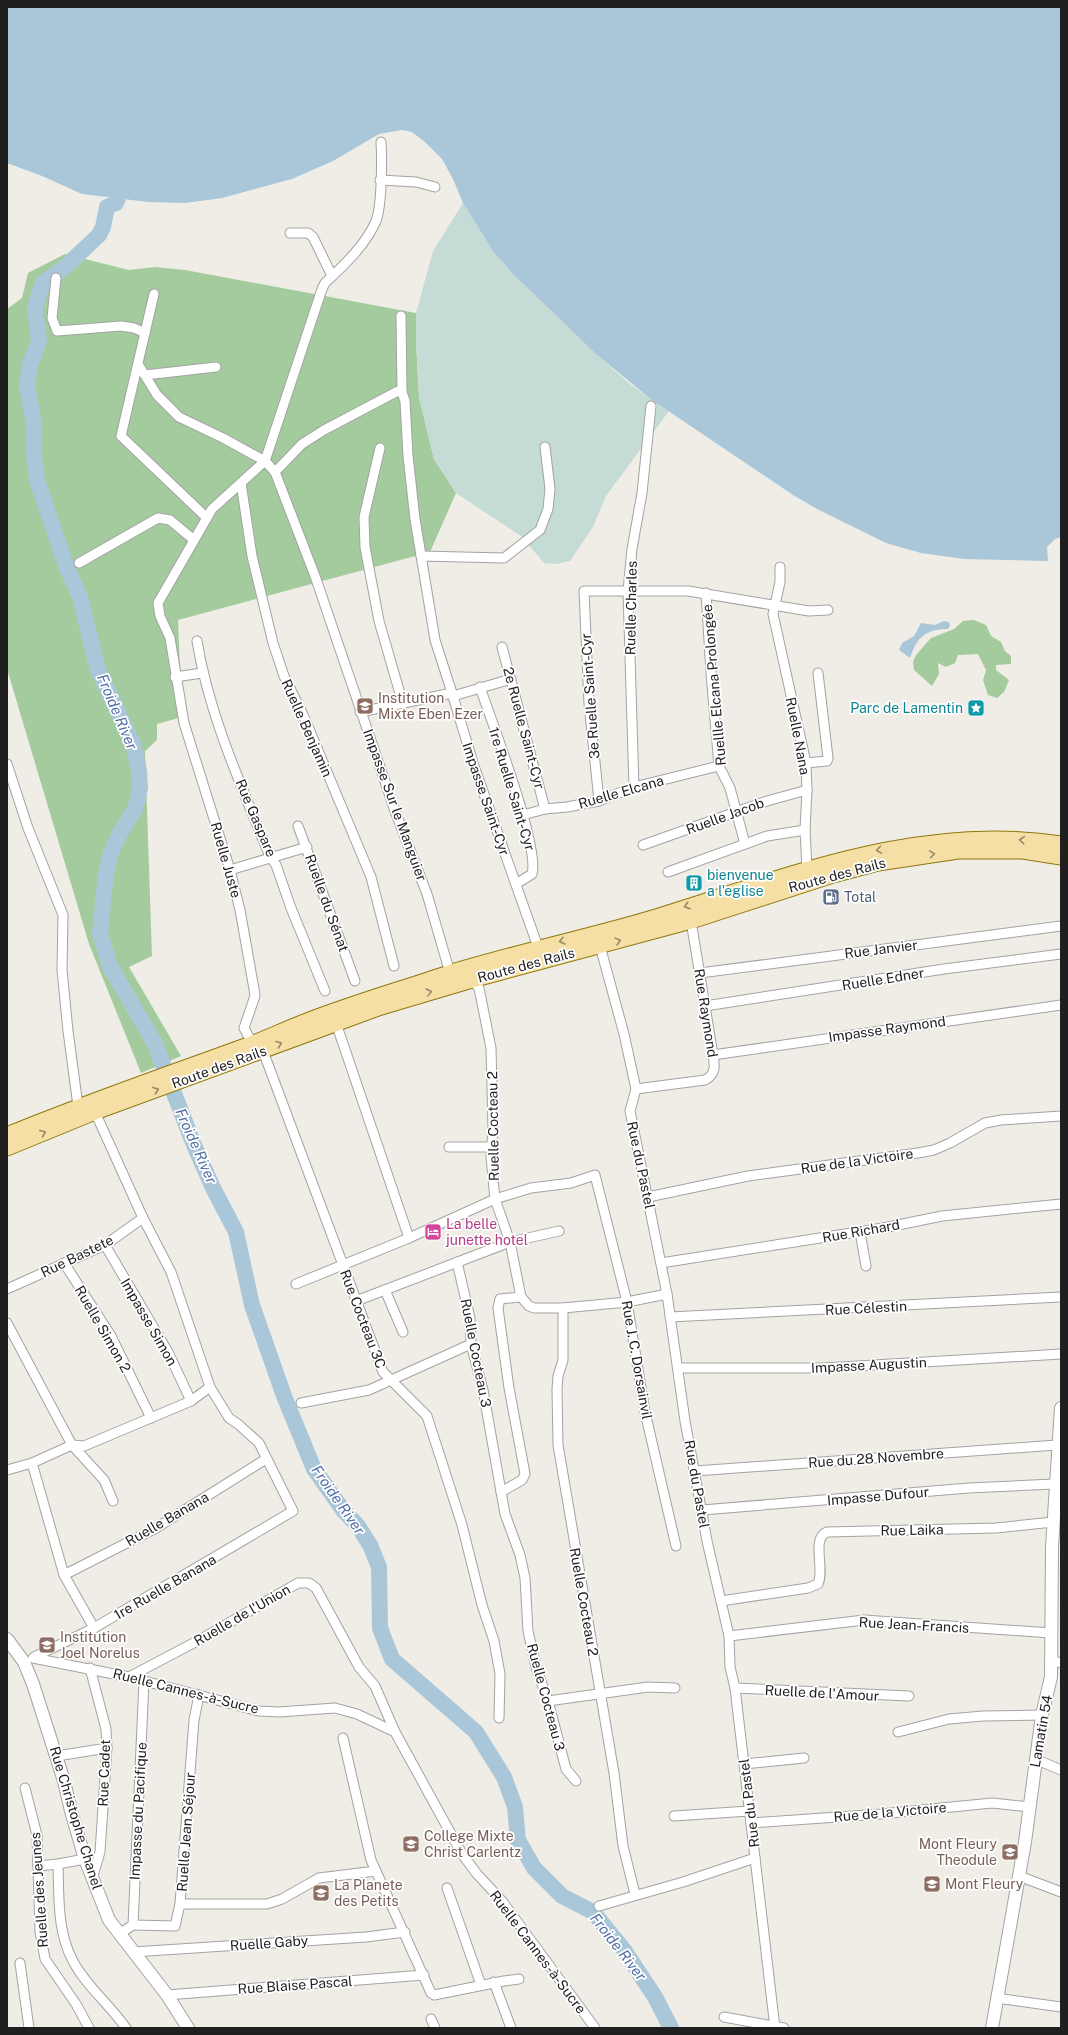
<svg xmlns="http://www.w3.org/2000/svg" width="1068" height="2035" viewBox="0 0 1068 2035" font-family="'Public Sans',sans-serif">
<rect width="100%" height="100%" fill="#efede6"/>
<g fill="#a4cb9e">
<path d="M65,254L129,270L155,267L185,270L416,313V340L419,397L434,459L456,493L430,552L178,620L182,717L157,724V740L145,751L152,956L129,967L181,1056L141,1073L89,944L7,669V309L22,298L28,273Z"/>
<path d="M974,620L986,625L991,636L1001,642L1005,651L1011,656V664L996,665V670L1009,680L1004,692L997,698L988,695L983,680L986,670L978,654L958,655L955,663L946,667L938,663L939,674L932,686L914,670L913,662L916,655L931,638L954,629L963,621Z"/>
</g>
<path fill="#c4dcd5" d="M463,203L494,253L514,275L597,355L631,385L669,411L606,496L593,527L570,561L556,564L544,563L521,536L456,493L434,459L419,397L416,340V313L433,251Z"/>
<g fill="#aac7d9">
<path d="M7,7H1061V537L1055,539L1047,547L1048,561L964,559L921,553L886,543L817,509L793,495L652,400L597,355L514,275L494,253L481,232L463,203L453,179L442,159L426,143L412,132L402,130L379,134L333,161L292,179L222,198L185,203L148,202L82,194L42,176L7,163Z"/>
<path d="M944,621L949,622L950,625L948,629C926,629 917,637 910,658L899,650L902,643L914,636L921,623L935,625Z"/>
</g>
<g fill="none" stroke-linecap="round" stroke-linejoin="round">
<path stroke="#aac7d9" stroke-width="16" d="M118,198L116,203L107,207L103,227L99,235L65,267L43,283L39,294L35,307L39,342L30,364L27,386L34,425V456L37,480L66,566L80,597L98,670L133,744L139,771L140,788L135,809L119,835L111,853L106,873L100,933L110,966L155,1044L194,1145L213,1188L236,1232L252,1305L284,1396L314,1469L343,1510L358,1526L370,1545L379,1567L380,1628L392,1659L476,1732L504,1777L515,1807L518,1840L534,1868L562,1896L593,1912L624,1950L655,1997L671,2028"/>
<g stroke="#a3a3a3" stroke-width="11">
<g id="minor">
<path d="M380,180L416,182L435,187"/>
<path d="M290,233H308L313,237L332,276"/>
<path d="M56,278L52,318L57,331L121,326L134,328L145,333"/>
<path d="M154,294L121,436L207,518"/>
<path d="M401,316L402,392"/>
<path d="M138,364L157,395L179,417L223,438L265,461L275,472L315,576L395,811L427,894L450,973"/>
<path d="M145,375L216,367"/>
<path d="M380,448L364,517L365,547L379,621L403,704"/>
<path d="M275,472L302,444L324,430L398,391L402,392L405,401L408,456L415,519L435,640L452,693"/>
<path d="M241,483L252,556L273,643L284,676L304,717L371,877L394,966"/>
<path d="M421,556L504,558L540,530L548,509L550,489L545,447"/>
<path d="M79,563L158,518L170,520L194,540"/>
<path d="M780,567V582L773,614L806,763L807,790L805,830L807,869"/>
<path d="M706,593L711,673L719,766L730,788L745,844"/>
<path d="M197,641C209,715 241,785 269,854L276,865L291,908L325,991"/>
<path d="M502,647L545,809"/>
<path d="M175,677L202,673"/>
<path d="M480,687C491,720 540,847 532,874L516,884"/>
<path d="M453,696L511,679"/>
<path d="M360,712L452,693L474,766L538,947"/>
<path d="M806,763L827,761L828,758L818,673"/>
<path d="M7,764L28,828L63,915L62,970L68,1031L78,1106"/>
<path d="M634,787L628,591L632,549L642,493L651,406"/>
<path d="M599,801L589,704L584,591H688L809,611L828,610"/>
<path d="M523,815L545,809L567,807L599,801L634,787L719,766"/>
<path d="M298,826L355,981"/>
<path d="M643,845L767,801L807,790"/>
<path d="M230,870L307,847"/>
<path d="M668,872L767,836L805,830"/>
<path d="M600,946L624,1034L636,1089L630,1111L667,1294L685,1421L707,1541L729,1636L730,1667L735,1688L775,2028"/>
<path d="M700,973L1061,926"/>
<path d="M472,980L479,988L491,1048L493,1129L491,1157L495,1199L510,1242L521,1297"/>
<path d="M705,1006L944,969L1061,954"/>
<path d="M336,1023L409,1238"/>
<path d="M252,1043L244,1028L255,996L254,989L240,910L230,870L184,723L170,638L160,616L158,603L212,509L265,461L322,289L325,283C344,265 365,246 376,221C382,206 382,159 381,142"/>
<path d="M263,1051L383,1372L427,1416L462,1525L482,1605L494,1641L500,1674L499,1718"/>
<path d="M713,1055L1061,1005"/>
<path d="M636,1089L705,1080C716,1074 715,1066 713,1055L691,921"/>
<path d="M449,1147H491"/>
<path d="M648,1197L748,1176L918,1153L934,1150L950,1143L985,1123L1001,1120L1061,1116"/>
<path d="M860,1232L866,1266"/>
<path d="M105,1245L168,1352L191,1401"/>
<path d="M457,1262L470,1318L471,1344L483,1390L505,1514L520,1555L525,1578L528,1631L536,1667L548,1701L566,1769L576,1781"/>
<path d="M64,1263L111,1336L151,1418"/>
<path d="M661,1263L883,1228L942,1216L1061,1204"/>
<path d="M296,1284L409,1238L495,1199L531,1188L571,1183L595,1175L627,1302L645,1412L676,1546"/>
<path d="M7,1289L105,1245L143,1218"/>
<path d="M385,1290L403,1332"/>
<path d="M356,1301L510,1242L559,1231"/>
<path d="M563,1308V1360L558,1376L557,1389L558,1445L614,1773L623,1846L635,1894"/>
<path d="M670,1317L1061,1297"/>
<path d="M7,1323L72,1445L104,1480L113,1501"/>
<path d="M678,1368H823L1061,1354"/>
<path d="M301,1403L369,1390L471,1344"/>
<path d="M32,1463L64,1575L94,1628"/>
<path d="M7,1470L32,1463L72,1445L84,1446L191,1401L210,1387"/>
<path d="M695,1471L1057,1445"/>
<path d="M501,1492L522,1480L525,1474L509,1388L498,1308L500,1299L521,1297L529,1306L534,1308H563L627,1302L667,1294"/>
<path d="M702,1510L969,1488L1054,1484"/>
<path d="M64,1575L156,1528L266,1459"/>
<path d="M721,1601L808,1588L818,1584C825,1569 811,1538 827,1532L996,1528L1053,1522"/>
<path d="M729,1636L864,1620L1051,1633"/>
<path d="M34,1657L94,1628L293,1511L259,1443L238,1424L229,1418L210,1387L171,1272L143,1218L95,1112"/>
<path d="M33,1658L129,1677L259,1711L279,1712L335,1708L357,1714L395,1732L462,1854L477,1874L502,1901L595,2028"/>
<path d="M1051,1660L1061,1663"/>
<path d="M90,1668L106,1729L107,1748L100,1852L92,1879"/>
<path d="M129,1677L203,1638L298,1583H309L316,1588L359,1667L375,1686L395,1732"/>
<path d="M735,1688L909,1696"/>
<path d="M548,1701L648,1687L675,1688"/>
<path d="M898,1732L949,1719L983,1716L1042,1715"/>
<path d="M343,1738L371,1860L431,1993L434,1995L504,1981L519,1979"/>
<path d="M57,1756L107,1748"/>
<path d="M1035,1759L1061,1770"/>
<path d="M744,1764L804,1758"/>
<path d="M25,1788L37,1835L40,1932L45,1959L76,2004L89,2028"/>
<path d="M674,1816L749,1811"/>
<path d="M751,1823L881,1814L992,1803L1030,1807"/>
<path d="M58,1864C59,1896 57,1932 73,1961C86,1986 110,2005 126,2028"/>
<path d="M38,1866L58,1864L85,1859"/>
<path d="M1019,1876L1061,1892"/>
<path d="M447,1888L481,1985"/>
<path d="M180,1904H267L282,1899L319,1878L376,1871"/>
<path d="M599,1906L683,1882L755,1858"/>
<path d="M133,1925L175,1926L180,1904L194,1720L199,1695"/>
<path d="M119,1934L133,1925L144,1681"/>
<path d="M133,1952L366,1937L405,1932"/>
<path d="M20,1963L29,2028"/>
<path d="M494,1982L511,2028"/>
<path d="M167,1995L424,1975"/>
<path d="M996,1998L1061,2007"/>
<path d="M724,2017L784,2028"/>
<path d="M431,2019L435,2028"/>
</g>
</g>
<g stroke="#a3a3a3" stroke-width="14">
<g id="tertiary">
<path d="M7,1639L24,1662L33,1684L64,1781L71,1811L85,1859L109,1920L167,1995L188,2028"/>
<path d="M992,2028L1025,1842L1042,1715L1051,1677L1052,1547L1061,1408"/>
</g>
</g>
<g stroke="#8e780b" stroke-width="17">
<g id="primary">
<path d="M7,1135C87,1102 169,1074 251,1044C270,1037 288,1028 307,1021C353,1003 402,989 449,973C514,953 581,939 646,920C781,879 917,821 1061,844"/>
<path d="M7,1148L95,1112L381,1007L472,980L691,921L833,875L878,863L958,851H1023L1061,857"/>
</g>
</g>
<use href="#minor" stroke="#fff" stroke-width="9"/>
<use href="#tertiary" stroke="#fff" stroke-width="12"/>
<use href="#primary" stroke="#f5dfa5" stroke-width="15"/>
</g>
<defs><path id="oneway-chevron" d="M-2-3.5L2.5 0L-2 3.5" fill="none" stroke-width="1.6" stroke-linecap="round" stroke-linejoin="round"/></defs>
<g stroke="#958969">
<use href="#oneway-chevron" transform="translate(1022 840) rotate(-175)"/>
<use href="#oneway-chevron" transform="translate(879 850) rotate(170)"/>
<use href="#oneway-chevron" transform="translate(932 854) rotate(-9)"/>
<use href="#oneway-chevron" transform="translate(687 906) rotate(162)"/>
<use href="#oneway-chevron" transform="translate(562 941) rotate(166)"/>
<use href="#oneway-chevron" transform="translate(618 941) rotate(-15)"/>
<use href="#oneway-chevron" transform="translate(429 992) rotate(-14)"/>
<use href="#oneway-chevron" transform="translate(279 1044) rotate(-21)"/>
<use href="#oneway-chevron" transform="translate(156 1090) rotate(-20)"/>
<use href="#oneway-chevron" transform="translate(43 1133) rotate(-22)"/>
</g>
<defs>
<g id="school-square" transform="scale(0.9)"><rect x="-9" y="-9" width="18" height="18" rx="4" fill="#8d6e63" stroke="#fff"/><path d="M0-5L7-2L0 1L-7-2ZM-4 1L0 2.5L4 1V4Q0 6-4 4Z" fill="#fff"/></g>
<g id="sight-square" transform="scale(0.9)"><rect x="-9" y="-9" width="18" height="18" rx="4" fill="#0f9aa8" stroke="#fff"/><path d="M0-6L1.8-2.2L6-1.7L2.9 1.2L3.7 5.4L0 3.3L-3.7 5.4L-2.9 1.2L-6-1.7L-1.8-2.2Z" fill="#fff"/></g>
<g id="building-square" transform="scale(0.9)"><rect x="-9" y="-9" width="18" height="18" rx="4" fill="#0f9aa8" stroke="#fff"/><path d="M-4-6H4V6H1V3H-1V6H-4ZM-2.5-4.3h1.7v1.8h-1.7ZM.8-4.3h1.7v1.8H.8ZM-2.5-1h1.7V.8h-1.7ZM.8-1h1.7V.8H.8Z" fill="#fff"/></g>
<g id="fuel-square" transform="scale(0.9)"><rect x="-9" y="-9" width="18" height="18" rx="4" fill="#5c6f8a" stroke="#fff"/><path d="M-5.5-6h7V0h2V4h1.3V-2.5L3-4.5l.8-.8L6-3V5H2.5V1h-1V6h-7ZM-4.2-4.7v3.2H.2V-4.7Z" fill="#fff"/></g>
<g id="hotel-square" transform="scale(0.9)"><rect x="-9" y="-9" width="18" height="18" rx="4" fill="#d1479c" stroke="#fff"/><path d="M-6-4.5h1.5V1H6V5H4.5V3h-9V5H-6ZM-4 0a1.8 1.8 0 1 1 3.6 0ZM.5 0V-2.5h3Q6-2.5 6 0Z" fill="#fff"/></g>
</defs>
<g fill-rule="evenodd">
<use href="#school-square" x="365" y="706"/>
<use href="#sight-square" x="976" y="708"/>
<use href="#building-square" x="694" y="883"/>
<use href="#fuel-square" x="831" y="897"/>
<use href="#hotel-square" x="433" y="1232"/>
<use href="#school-square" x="47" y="1645"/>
<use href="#school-square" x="411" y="1844"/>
<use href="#school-square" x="1010" y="1852"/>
<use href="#school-square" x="932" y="1884"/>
<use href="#school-square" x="321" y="1893"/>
</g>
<g text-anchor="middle" stroke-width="3.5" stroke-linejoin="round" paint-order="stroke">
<g font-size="14" fill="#1f1f1f" stroke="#fff">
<text transform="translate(631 608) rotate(-89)" y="5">Ruelle Charles</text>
<text transform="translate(714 685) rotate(-95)" y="5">Ruellle Elcana Prolongée</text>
<text transform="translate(590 696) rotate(-94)" y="5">3e Ruelle Saint-Cyr</text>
<text transform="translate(307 728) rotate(66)" y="5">Ruelle Benjamin</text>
<text transform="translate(524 728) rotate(75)" y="5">2e Ruelle Saint-Cyr</text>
<text transform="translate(798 736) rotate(79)" y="5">Ruelle Nana</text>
<text transform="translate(512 789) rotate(73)" y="5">1re Ruelle Saint-Cyr</text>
<text transform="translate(621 792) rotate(-16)" y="5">Ruelle Elcana</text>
<text transform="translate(486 799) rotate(71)" y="5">Impasse Saint-Cyr</text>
<text transform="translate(395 805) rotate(70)" y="5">Impasse Sur le Manguier</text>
<text transform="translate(725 816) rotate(-20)" y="5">Ruelle Jacob</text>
<text transform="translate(256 818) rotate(67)" y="5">Rue Gaspare</text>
<text transform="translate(226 860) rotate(74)" y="5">Ruelle Juste</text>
<text transform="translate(837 875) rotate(-15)" y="5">Route des Rails</text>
<text transform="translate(327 903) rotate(70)" y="5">Ruelle du Sénat</text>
<text transform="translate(881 949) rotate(-7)" y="5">Rue Janvier</text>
<text transform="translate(526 965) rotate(-15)" y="5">Route des Rails</text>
<text transform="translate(883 979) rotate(-9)" y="5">Ruelle Edner</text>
<text transform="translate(706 1013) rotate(81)" y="5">Rue Raymond</text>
<text transform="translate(887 1029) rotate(-8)" y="5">Impasse Raymond</text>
<text transform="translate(219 1067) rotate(-20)" y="5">Route des Rails</text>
<text transform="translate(493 1126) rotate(-91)" y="5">Ruelle Cocteau 2</text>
<text transform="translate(857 1161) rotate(-8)" y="5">Rue de la Victoire</text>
<text transform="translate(641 1165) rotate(78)" y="5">Rue du Pastel</text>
<text transform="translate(861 1231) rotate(-10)" y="5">Rue Richard</text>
<text transform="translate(77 1256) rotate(-26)" y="5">Rue Bastete</text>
<text transform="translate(866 1308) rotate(-3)" y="5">Rue Célestin</text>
<text transform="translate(363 1319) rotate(69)" y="5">Rue Cocteau 3C</text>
<text transform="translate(149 1322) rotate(60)" y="5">Impasse Simon</text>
<text transform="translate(103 1329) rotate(60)" y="5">Ruelle Simon 2</text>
<text transform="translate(476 1353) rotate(79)" y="5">Ruelle Cocteau 3</text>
<text transform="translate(637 1360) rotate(80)" y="5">Rue J. C. Dorsainvil</text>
<text transform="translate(869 1365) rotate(-3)" y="5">Impasse Augustin</text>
<text transform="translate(876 1458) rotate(-4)" y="5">Rue du 28 Novembre</text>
<text transform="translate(697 1484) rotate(80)" y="5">Rue du Pastel</text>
<text transform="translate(878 1496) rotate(-5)" y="5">Impasse Dufour</text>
<text transform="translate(167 1519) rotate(-30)" y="5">Ruelle Banana</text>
<text transform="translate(912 1530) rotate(-1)" y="5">Rue Laika</text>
<text transform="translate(165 1587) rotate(-30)" y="5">1re Ruelle Banana</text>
<text transform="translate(584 1602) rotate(80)" y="5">Ruelle Cocteau 2</text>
<text transform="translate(242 1615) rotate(-30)" y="5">Ruelle de l'Union</text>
<text transform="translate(914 1625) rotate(3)" y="5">Rue Jean-Francis</text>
<text transform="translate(186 1691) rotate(14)" y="5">Ruelle Cannes-à-Sucre</text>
<text transform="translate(822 1693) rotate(3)" y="5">Ruelle de l'Amour</text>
<text transform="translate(546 1697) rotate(75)" y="5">Ruelle Cocteau 3</text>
<text transform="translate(1041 1731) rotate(-80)" y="5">Lamatin 54</text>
<text transform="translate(104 1773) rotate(-88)" y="5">Rue Cadet</text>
<text transform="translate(749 1803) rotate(-97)" y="5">Rue du Pastel</text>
<text transform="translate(138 1811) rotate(-87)" y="5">Impasse du Pacifique</text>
<text transform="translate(890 1812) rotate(-5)" y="5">Rue de la Victoire</text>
<text transform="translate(76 1818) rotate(73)" y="5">Rue Christophe Chanel</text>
<text transform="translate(186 1832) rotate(-86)" y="5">Ruelle Jean Séjour</text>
<text transform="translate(39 1890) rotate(-94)" y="5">Ruelle des Jeunes</text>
<text transform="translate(269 1943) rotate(-4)" y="5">Ruelle Gaby</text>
<text transform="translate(538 1952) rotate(53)" y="5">Ruelle Cannes-à-Sucre</text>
<text transform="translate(295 1985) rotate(-4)" y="5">Rue Blaise Pascal</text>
</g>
<g font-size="14" fill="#785e54" stroke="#fff" text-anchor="start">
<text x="378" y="703">Institution<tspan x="378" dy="16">Mixte Eben Ezer</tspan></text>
<text x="60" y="1642">Institution<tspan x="60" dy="16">Joel Norelus</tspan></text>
<text x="424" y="1841">College Mixte<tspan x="424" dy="16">Christ Carlentz</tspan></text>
<text x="997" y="1849" text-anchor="end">Mont Fleury<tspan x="997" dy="16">Theodule</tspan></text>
<text x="945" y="1889">Mont Fleury</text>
<text x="334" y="1890">La Planete<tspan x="334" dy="16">des Petits</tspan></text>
</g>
<g font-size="14" fill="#0d838f" stroke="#fff" text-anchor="end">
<text x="963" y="713">Parc de Lamentin</text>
<text x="707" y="880" text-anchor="start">bienvenue<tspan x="707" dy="16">a l'eglise</tspan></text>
</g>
<g font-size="14" fill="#4e5e75" stroke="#fff" text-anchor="start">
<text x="844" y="902">Total</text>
</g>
<g font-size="14" fill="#b23c85" stroke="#fff" text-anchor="start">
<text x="446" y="1229">La belle<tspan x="446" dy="16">junette hotel</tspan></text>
</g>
<g font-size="15" font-style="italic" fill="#526fa8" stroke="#fff">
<text transform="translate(117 712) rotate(67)" y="5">Froide River</text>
<text transform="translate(196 1146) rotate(66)" y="5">Froide River</text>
<text transform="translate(338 1500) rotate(55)" y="5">Froide River</text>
<text transform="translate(618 1947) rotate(52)" y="5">Froide River</text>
</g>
</g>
<rect width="1068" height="2035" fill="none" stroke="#1f1f1f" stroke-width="16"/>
</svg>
